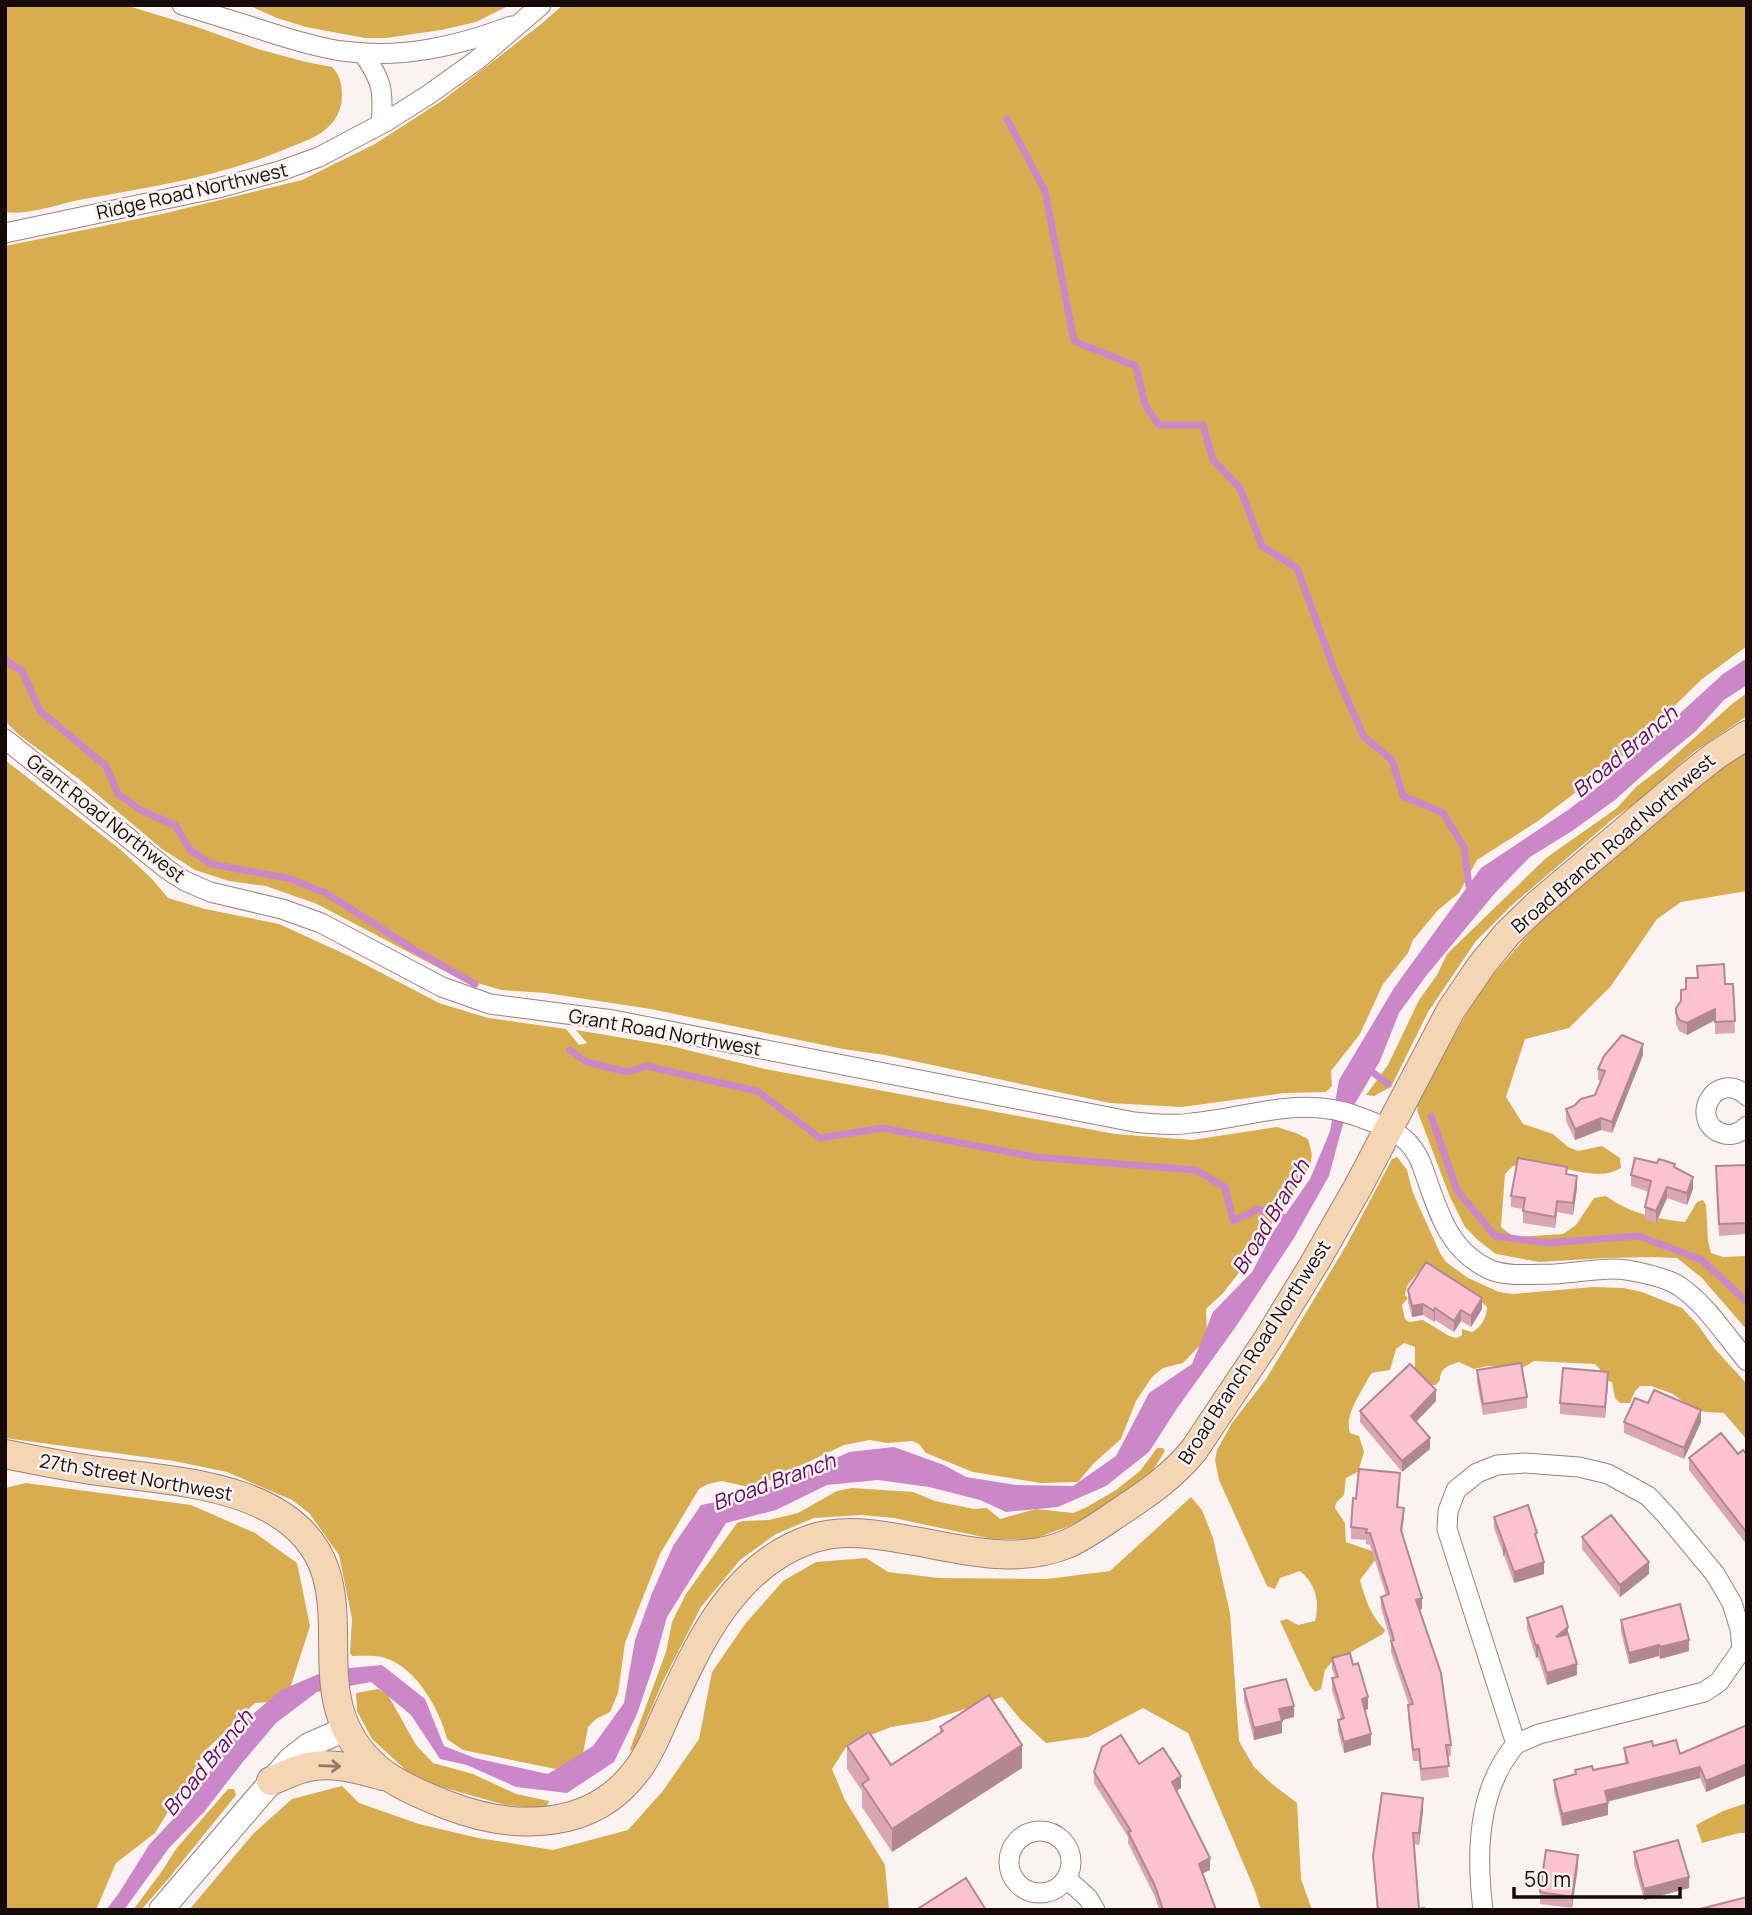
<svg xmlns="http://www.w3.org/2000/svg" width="1752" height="1915" viewBox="0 0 1752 1915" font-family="Manrope,sans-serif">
<rect width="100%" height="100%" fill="#faf3f2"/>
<g fill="#d7ad50" fill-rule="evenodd">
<path d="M5,5H125L197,27L258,49L306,62L332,67C340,75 342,84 342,96C342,109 336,121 326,129C316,138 300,143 288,148C223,176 153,187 84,199C61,203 28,216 5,212Z"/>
<path d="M248,5H510L476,22L441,30L386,38H365L306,27L277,18Z"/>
<path d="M563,5H1747V646L1702,679L1621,758L1538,821L1477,860L1459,893L1438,910L1413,940L1408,953L1383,984L1360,1034L1331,1071L1332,1086L1326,1092L1284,1093L1182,1107L1110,1103L885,1055L843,1049L651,1009L546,993L502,990L456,977L317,904L266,886L229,881L195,870L162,849L79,779L19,735L5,721V246L162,214L302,180L375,144L443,100L540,25Z"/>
<path d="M1747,693V716L1694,752L1638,801L1614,818L1512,905L1476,941L1428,1012L1391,1087L1374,1096L1366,1095L1388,1065L1419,1000L1437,975L1447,954L1546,858L1617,808L1636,787L1662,767L1732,704Z"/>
<path d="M1747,752V891L1681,902L1657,919L1611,986L1569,1028L1525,1039L1506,1097L1523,1124L1553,1134L1568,1147L1578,1151L1602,1146L1620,1158L1621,1168C1595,1183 1568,1165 1540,1165C1531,1164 1522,1166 1513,1166L1505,1174L1501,1227L1514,1237L1563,1234L1576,1225L1594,1198L1606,1196C1629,1213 1657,1219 1685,1222L1697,1202L1703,1200L1706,1205L1708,1241L1711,1253L1723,1257L1747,1256V1330L1702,1278L1677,1258L1653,1257L1605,1258L1539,1262L1496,1254L1479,1241L1465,1227L1450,1197L1417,1110L1419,1098L1480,990L1540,921L1682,799L1724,766Z"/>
<path d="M5,760L121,850L152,879L168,898L205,909L279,924L349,956L439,1003L488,1018L566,1029L579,1045L587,1043L576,1030L671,1046L765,1069L1115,1134L1192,1140L1277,1127L1296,1133L1308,1139L1312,1155L1310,1166L1277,1218L1263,1232L1253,1255L1223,1293L1206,1309L1207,1338L1183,1363L1163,1368L1152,1377L1136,1401L1121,1439L1094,1463L1078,1482L1041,1483L973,1472L926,1453L919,1444L912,1441L887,1443L870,1440L844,1445L753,1488L722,1481L708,1484L699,1489L660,1554L625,1643L618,1693L610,1712L596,1719L588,1727L582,1759L556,1769L463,1750L447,1739C440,1710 416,1667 385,1658C376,1655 362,1656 352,1656L350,1653L352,1619L339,1555L309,1513L292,1500L227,1472L174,1461L5,1438Z"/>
<path d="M1397,1157L1407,1170L1413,1193L1440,1253L1446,1262L1468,1278L1499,1292L1513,1294L1593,1287L1623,1288L1642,1292L1682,1308L1698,1325L1715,1349L1747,1384V1440L1724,1413L1706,1412L1693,1409L1673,1394L1651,1386H1640L1635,1391L1630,1403H1620L1615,1398L1612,1382L1599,1378L1600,1369L1595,1364L1534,1361L1524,1367L1487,1366L1474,1369L1459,1362C1449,1365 1440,1368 1440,1380L1436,1385H1432L1415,1370V1347L1404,1343L1396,1349L1390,1370L1372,1373L1369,1377C1361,1393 1344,1415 1350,1433L1359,1436L1364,1452L1358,1472L1346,1478L1344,1495L1336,1503L1335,1508L1345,1523L1346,1542L1375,1552L1376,1559L1360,1580C1365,1599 1371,1616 1385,1630L1383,1634L1331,1663L1325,1670L1321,1689L1315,1692L1310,1686L1280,1621L1287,1619L1298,1625L1315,1621C1320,1602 1316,1584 1300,1571L1280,1578L1275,1589L1267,1586L1219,1480L1215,1460L1217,1450L1232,1423L1266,1379L1295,1331L1347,1244L1392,1159ZM1424,1265L1477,1298L1487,1307C1487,1317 1481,1328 1472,1332L1462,1329V1335L1457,1338L1449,1336L1423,1320L1409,1322L1405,1319L1402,1305L1408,1298L1405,1295L1407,1286Z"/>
<path d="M1157,1448H1163L1165,1451L1152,1472L1114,1501L1069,1526L1034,1539H992L894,1518L861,1515L814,1518L776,1534L740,1560L701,1607L663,1681L635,1747L629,1752L666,1652L672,1622L686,1594L737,1523L743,1521L769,1520L798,1513L837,1491L852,1488L913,1492L935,1501L974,1509L987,1508L1000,1519L1036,1509L1073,1513L1087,1507L1116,1490L1140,1471Z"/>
<path d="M26,1483L191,1505L255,1533L297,1563L310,1626L286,1701L255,1703L207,1749L155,1833L116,1863L96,1910H5V1488Z"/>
<path d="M1191,1497L1202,1510L1213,1538L1230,1613L1239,1741L1254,1767L1272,1784L1297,1803L1301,1879L1312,1910H1261L1255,1891L1188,1733L1143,1708L1088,1737L1046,1743L1020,1719L1002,1697L928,1721L891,1727L848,1744L832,1769L845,1800L885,1865L889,1910H189L253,1834L292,1799L342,1786L359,1803L419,1824L478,1838L553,1850L628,1830L662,1792L699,1739L712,1672L745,1624L783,1581L816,1562L866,1558L888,1572L939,1578L1047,1579L1110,1571Z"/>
<path d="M378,1689L388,1695L416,1745L433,1763L473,1774L516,1794L549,1801L547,1806L539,1808L505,1805L438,1786L409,1773L372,1739L357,1711L356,1693Z"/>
<path d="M228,1789H234L236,1795L169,1878L141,1910H133L162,1871L176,1849Z"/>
<path d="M1747,1803V1833H1739L1702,1843L1696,1825L1723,1811Z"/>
</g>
<path fill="#cc87c8" d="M1747,658V685L1724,700L1695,732L1654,765L1615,800L1572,831L1530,857L1495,893L1426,976L1399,1013L1380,1061L1343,1124L1329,1176L1294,1238L1237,1325L1178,1407L1149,1452L1106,1486L1058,1507L1006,1512L980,1500L929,1487L878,1480L827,1485L776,1510L726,1523L667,1617L654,1664L637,1714L614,1762L567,1793L516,1787L467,1765L440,1759L411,1715L371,1682L317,1692L276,1723L242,1763L204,1812L169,1848L124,1910H106L119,1893L149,1845L188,1803L246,1720L281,1690L328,1670L382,1665L425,1699L444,1746L475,1758L548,1774L593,1746L624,1703L635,1640L652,1593L673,1546L701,1505L750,1495L798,1476L849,1452L894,1447L944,1465L966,1477L1016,1485L1073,1486L1116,1456L1149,1393L1192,1364L1213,1312L1252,1272L1273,1232L1310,1179L1330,1131L1339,1080L1394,988L1481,868L1568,810L1608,779L1723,674Z"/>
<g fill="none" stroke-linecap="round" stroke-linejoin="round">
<g stroke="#cc87c8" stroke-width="7">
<path d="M1007,119L1045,191L1074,341L1136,366L1145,405L1159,425H1203L1213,460L1240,488L1262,546L1297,568L1335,672L1364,737L1392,760L1403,796L1443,813L1464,847L1469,886L1476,889"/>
<path d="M5,660L22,671L40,711L106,766L118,794L141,810L176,826L190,850L211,864L288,878L326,893L413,949L475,984"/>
<path d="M570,1050L587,1062L627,1072L646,1066L757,1091L820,1138L882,1128L1035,1157L1195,1170L1225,1187L1233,1221L1258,1209L1292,1220"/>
<path d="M1367,1068L1388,1084"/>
<path d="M1431,1116L1457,1190L1495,1236L1547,1243L1639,1236L1702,1260L1747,1302"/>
</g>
<g stroke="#9f7f7b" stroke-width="21">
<g id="minor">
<path d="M182,5C208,13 233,21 259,29C286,38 314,47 342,51C401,59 456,47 511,26"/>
<path d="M363,53C382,81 384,90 381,124"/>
<path d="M5,233L218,188L280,171L319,157L387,121L428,95L477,60L541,5"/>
<path d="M5,739L168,870L185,881L210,892L282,909L321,923L442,987L490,1004L613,1020L1134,1122C1153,1124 1173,1126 1192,1123C1237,1119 1284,1102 1329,1109C1345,1111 1360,1117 1375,1123C1397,1131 1412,1141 1421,1163C1437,1205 1445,1250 1491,1270C1508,1277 1536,1274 1554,1274C1574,1273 1593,1269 1613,1269C1629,1269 1666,1277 1679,1286C1705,1303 1727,1337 1747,1361"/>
<path d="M1747,1096C1715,1068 1688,1120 1721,1133C1731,1137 1740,1133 1747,1126"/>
<path d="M1525,1463L1579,1467L1608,1474L1648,1496L1666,1515L1715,1574L1732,1603L1740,1629L1742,1649L1719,1682L1704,1692L1539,1734L1516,1744L1447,1529L1448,1511L1456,1490L1477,1473L1497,1465Z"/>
<circle cx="1040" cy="1862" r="31"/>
<path d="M1067,1879L1088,1898L1095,1910"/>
<path d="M1483,1910C1476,1853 1477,1790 1516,1744"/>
</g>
</g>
<g stroke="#9f7f7b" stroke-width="26">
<path id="tertiary" d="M161,1910L290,1760L309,1745L346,1729"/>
</g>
<g stroke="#9f7f7b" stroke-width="30">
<g id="secondary">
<path d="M5,1454C39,1461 73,1468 106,1472C180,1482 296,1486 325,1570C341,1618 325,1670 342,1718C360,1768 400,1787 447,1805C514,1831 595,1832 640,1766C652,1749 659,1729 668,1710C699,1642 734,1565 811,1539C847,1527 884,1536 920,1542C969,1551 1019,1564 1067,1544C1087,1535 1104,1522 1121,1511C1148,1493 1173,1476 1194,1450L1268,1339L1314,1264L1358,1187L1451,1010L1481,966L1507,934L1537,905L1692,774L1716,755L1747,735"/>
<path d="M271,1781C281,1777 291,1772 301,1769C328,1760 357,1769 383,1776"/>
</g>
</g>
<use href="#minor" stroke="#fff" stroke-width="19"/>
<use href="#tertiary" stroke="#fff" stroke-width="24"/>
<use href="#secondary" stroke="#f4d5b4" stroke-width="28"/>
</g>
<g fill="#daa6b6">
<path d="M1725,984H1733L1735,1033L1715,1034V1020L1687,1035L1679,1031L1676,1024V1013Z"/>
<path d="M1643,1055L1612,1133L1601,1130L1575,1140L1566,1121V1109L1595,1095L1601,1081L1598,1080V1069Z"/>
<path d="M1747,1165V1234L1719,1236L1716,1166Z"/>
<path d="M1675,1168L1693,1189L1687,1205L1667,1198L1656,1223L1645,1219V1207L1649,1192L1631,1186V1175Z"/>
<path d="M1567,1174L1577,1188L1573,1215L1557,1212L1555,1228L1523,1223V1209L1511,1207V1196Z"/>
<path d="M1408,1290L1482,1309L1471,1327L1461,1321L1454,1332L1435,1320L1434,1322L1423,1315L1412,1317L1408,1302Z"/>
<path d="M1477,1370L1527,1397V1408L1483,1415L1477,1382Z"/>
<path d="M1608,1384L1605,1418L1560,1414V1403Z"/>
<path d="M1436,1401L1416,1422L1430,1449L1402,1472L1360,1422V1411Z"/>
<path d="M1648,1403L1701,1422L1684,1459L1624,1433V1422Z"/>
<path d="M1738,1454L1747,1455V1545L1689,1470V1458Z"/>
<path d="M1400,1484L1398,1507L1404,1519L1402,1533L1422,1609L1420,1610L1451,1745V1756L1447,1757L1449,1777L1421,1781L1419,1761H1413L1408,1716V1705H1409L1391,1652V1642L1381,1608V1597L1386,1595L1370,1545L1366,1544V1540L1351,1539V1527Z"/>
<path d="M1494,1517L1544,1574L1514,1583L1494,1528Z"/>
<path d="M1582,1537L1649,1574L1620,1597L1582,1549Z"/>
<path d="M1527,1618L1568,1635L1577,1675L1547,1685L1538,1657L1536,1658L1527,1629Z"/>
<path d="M1621,1620L1689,1651L1660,1659L1659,1656L1629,1664L1621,1632Z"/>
<path d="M1332,1658L1353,1665L1368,1709L1365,1710L1371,1745L1344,1753L1338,1731V1720L1341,1719L1332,1690V1678L1335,1677L1332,1669Z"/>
<path d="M1244,1689L1294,1717L1282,1720V1733L1254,1740L1244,1701Z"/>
<path d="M1747,1725V1775L1706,1792L1700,1778L1607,1802L1608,1815L1562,1826L1554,1791V1780L1575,1775V1770H1593L1625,1763L1624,1748L1653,1746L1680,1754Z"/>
<path d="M940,1727L1022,1768L892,1852L862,1807V1791L847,1769V1746L891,1765L940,1733Z"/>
<path d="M1139,1764L1181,1788L1177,1791L1210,1870L1203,1873L1216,1910H1159L1155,1897L1128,1843V1837L1094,1783V1772Z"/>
<path d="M1423,1810L1419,1845L1414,1844L1419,1909L1424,1910H1377L1373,1856Z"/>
<path d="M1634,1852L1689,1888L1644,1900L1634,1864Z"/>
<path d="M1578,1866L1572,1908L1540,1904V1892Z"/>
</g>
<g fill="#b18794">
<path d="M1715,1009V1020L1687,1035V1023Z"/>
<path d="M1643,1044V1055L1612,1133V1122Z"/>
<path d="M1601,1118V1130L1575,1140V1129Z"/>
<path d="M1577,1176V1188L1573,1215V1203Z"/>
<path d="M1693,1177V1189L1687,1205V1193Z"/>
<path d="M1667,1187V1198L1656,1223V1211Z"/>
<path d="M1557,1201V1212L1555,1228V1217Z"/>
<path d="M1482,1298V1309L1471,1327V1316Z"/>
<path d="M1423,1304V1315L1412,1317V1306Z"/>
<path d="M1435,1308V1320L1434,1322V1311Z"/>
<path d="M1461,1310V1321L1454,1332V1321Z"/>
<path d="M1608,1372V1384L1605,1418V1407Z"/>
<path d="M1436,1390V1401L1411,1427V1416Z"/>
<path d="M1701,1410V1422L1684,1459V1448Z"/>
<path d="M1430,1438V1449L1402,1472V1461Z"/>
<path d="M1503,1544H1505V1555L1503,1556Z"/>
<path d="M1544,1562V1574L1514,1583V1572Z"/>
<path d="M1649,1562V1574L1620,1597V1585Z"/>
<path d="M1422,1598V1609L1416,1611V1600Z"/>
<path d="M1568,1627V1638L1556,1637Z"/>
<path d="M1689,1640V1651L1660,1659V1647Z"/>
<path d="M1538,1645V1657L1536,1658V1646Z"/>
<path d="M1659,1645V1656L1629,1664V1653Z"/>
<path d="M1577,1664V1675L1547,1685V1673Z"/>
<path d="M1368,1697V1709L1362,1711V1699Z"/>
<path d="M1294,1706V1717L1279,1721V1709Z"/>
<path d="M1282,1721V1733L1254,1740V1728Z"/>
<path d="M1371,1734V1745L1344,1753V1742Z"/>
<path d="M1022,1745V1768L892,1852V1829Z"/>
<path d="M1747,1764V1775L1706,1792V1781Z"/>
<path d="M1700,1767V1778L1605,1802V1791Z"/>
<path d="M1181,1776V1788L1172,1793V1782Z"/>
<path d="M1423,1798V1810L1419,1845V1833Z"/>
<path d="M1608,1803V1815L1562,1826V1814Z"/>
<path d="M1578,1855V1866L1572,1908V1897Z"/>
<path d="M1210,1858V1870L1199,1875V1864Z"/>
<path d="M1689,1877V1888L1644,1900V1889Z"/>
</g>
<g fill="#fdc1d4" stroke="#b18794" stroke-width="2">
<path d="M1724,964L1725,984H1733L1735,1021L1715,1022V1009L1687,1023L1679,1020L1676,1013V1008L1681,1001V990L1686,989V978H1698L1697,966Z"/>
<path d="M1622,1035L1643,1044L1612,1122L1601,1118L1575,1129L1566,1109L1574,1106L1581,1099L1595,1095L1605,1071L1598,1069L1604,1056Z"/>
<path d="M1518,1158L1567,1167L1566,1174L1577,1176L1573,1203L1557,1201L1555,1217L1523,1211L1525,1198L1511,1196Z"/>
<path d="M1635,1158L1657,1163L1659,1159L1675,1164L1674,1167L1693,1177L1687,1193L1667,1187L1656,1211L1645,1207L1651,1181L1631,1175Z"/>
<path d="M1747,1165V1223L1719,1224L1716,1166Z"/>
<path d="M1426,1262L1482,1298L1471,1316L1461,1310L1454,1321L1435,1308L1434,1311L1423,1304L1412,1306L1408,1290Z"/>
<path d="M1521,1363L1527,1397L1483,1404L1477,1370Z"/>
<path d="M1410,1364L1436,1390L1411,1416L1430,1438L1402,1461L1360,1411Z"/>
<path d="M1563,1368L1608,1372L1605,1407L1560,1403Z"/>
<path d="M1654,1390L1701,1410L1684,1448L1624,1422L1635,1398L1648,1403Z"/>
<path d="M1721,1433L1738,1454L1743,1450L1747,1455V1533L1689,1458Z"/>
<path d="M1359,1469L1400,1473L1397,1507L1404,1508L1401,1530L1422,1598L1416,1600L1441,1673L1451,1745H1446L1449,1766L1421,1769L1419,1749L1413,1750L1408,1705L1413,1704L1391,1641L1394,1640L1381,1597L1389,1594L1370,1533H1366L1367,1529L1351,1527L1353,1498L1356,1499Z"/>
<path d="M1528,1505L1537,1533L1535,1534L1544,1562L1514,1572L1494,1517Z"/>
<path d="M1611,1515L1649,1562L1620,1585L1582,1537Z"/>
<path d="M1680,1604L1689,1640L1660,1647L1659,1645L1629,1653L1621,1620Z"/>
<path d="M1562,1606L1568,1627L1556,1637L1568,1634L1577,1664L1547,1673L1538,1645L1536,1646L1527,1618Z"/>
<path d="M1350,1653L1353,1665L1358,1663L1368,1697L1362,1699L1371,1734L1344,1742L1338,1720L1344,1718L1332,1678L1338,1677L1332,1658Z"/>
<path d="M1286,1679L1294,1706L1279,1709L1282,1721L1254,1728L1244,1689Z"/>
<path d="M989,1695L1022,1745L892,1829L862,1784L869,1779L847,1746L869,1732L891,1765L943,1731L940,1727Z"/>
<path d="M1747,1725V1764L1706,1781L1700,1767L1605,1791L1608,1803L1562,1814L1554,1780L1576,1774L1575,1770L1592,1766L1593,1770L1628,1763L1624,1748L1652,1741L1653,1746L1676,1740L1680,1754Z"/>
<path d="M1121,1735L1139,1764L1163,1748L1181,1776L1172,1782L1210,1858L1199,1864L1216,1910H1163L1155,1886L1128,1832L1131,1831L1094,1772L1102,1747Z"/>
<path d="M1382,1793L1423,1798L1419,1833H1413L1419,1909L1424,1908V1910H1378L1373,1856Z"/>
<path d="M1678,1840L1689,1877L1644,1889L1634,1852Z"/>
<path d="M1546,1850L1578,1855L1572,1897L1540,1892Z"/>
<path d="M966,1878L986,1910H916Z"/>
<path d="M1747,1897V1910H1696Z"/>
</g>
<defs><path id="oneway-shaft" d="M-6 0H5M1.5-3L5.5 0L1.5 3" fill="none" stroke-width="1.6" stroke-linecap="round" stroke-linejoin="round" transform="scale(1.75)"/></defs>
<use stroke="#907a67" href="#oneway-shaft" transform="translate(330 1766) rotate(2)"/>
<g text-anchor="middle" stroke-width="5" stroke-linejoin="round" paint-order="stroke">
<g font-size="19" fill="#160a09" stroke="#faf3f2">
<text transform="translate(192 191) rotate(-13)" y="7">Ridge Road Northwest</text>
<text transform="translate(106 818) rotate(38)" y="7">Grant Road Northwest</text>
<text transform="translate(1613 843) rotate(-41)" y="7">Broad Branch Road Northwest</text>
<text transform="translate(665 1032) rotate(10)" y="7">Grant Road Northwest</text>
<text transform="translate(1254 1352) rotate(-57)" y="7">Broad Branch Road Northwest</text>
<text transform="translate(136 1477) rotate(10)" y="7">27th Street Northwest</text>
</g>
<g font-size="21" font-style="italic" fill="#610960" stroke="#faf3f2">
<text transform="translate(1625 752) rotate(-40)" y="7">Broad Branch</text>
<text transform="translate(1271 1217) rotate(-59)" y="7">Broad Branch</text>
<text transform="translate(774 1482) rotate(-20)" y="7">Broad Branch</text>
<text transform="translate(208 1763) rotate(-51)" y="7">Broad Branch</text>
</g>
</g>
<rect width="1752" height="1915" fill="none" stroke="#160a09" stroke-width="14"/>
<path d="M1514 1887v10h166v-10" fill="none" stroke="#160a09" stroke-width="3.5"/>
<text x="1524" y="1887" font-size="21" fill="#160a09" stroke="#faf3f2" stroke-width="5" paint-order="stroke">50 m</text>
</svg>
